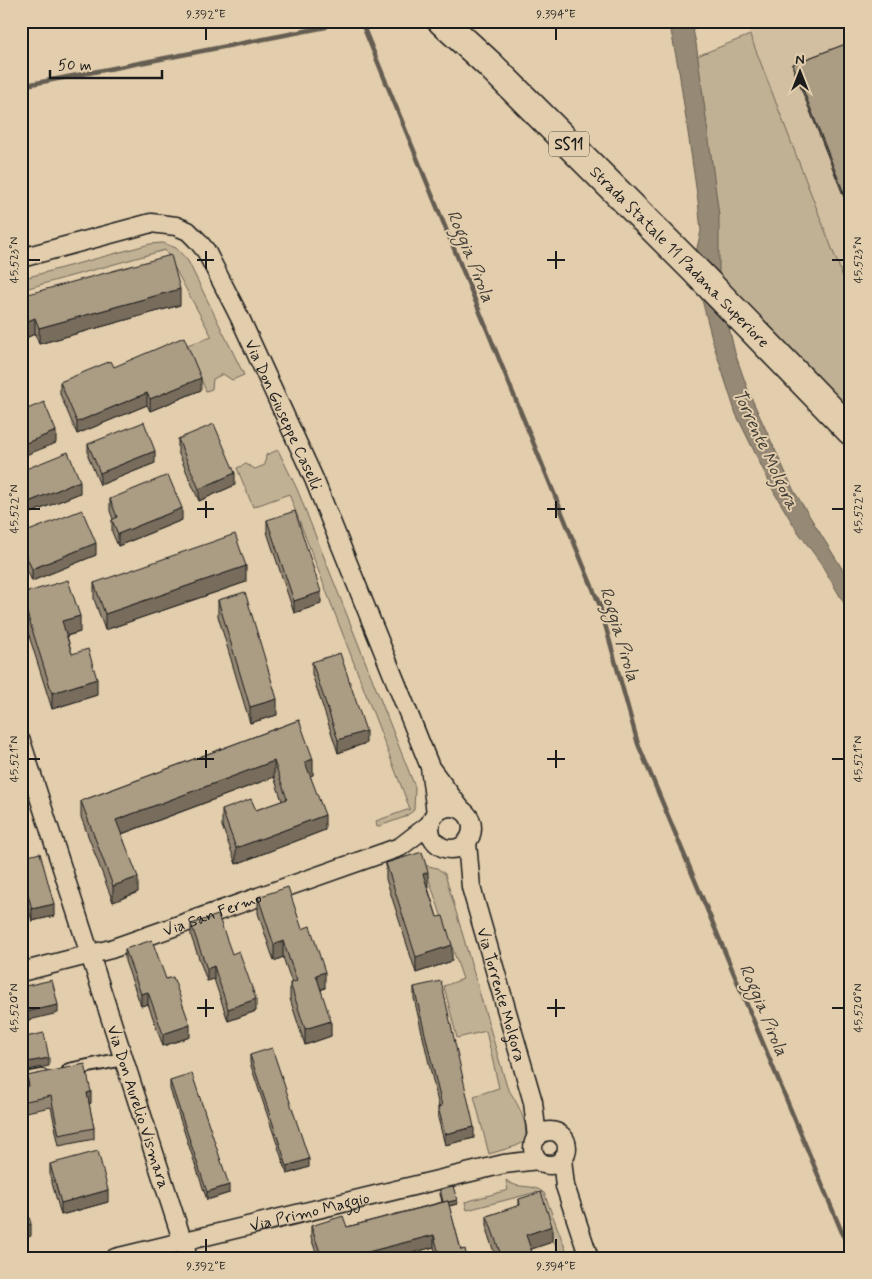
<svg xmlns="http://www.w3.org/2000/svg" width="872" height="1279" viewBox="0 0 872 1279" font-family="Mynerve,sans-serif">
<rect width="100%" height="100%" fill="#e2cdac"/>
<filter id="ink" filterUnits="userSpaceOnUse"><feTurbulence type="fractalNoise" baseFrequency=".02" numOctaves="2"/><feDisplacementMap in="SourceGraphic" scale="10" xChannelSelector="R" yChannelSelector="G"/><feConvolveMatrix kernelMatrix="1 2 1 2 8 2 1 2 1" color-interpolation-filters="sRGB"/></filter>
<g filter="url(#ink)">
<path fill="#d2bea0" d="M745,21H851V298L749,32Z"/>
<g fill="#c1b194" stroke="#6e6658">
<path d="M750,35L851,298V431L713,289L687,60Z"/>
<path d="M163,243L176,248L188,261L244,375L232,380L223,374L213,379L212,389L206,391L187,345L212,337L165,250L21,290V279L150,244Z"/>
<path d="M278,450L297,489L415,787L414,810L405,817L377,827L376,821L410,809L289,494L253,507L237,468L246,464L255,469L265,465L266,455Z"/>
<path d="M424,865L437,868L445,874L507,1087C516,1101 531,1125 524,1142L516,1146L489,1154L474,1096L499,1088L486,1031L457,1038L444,986L463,979Z"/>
<path d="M506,1180C518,1191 532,1182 544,1193L569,1258H560L537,1192L467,1210L465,1202L508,1190Z"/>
</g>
<path fill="#968975" stroke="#655d51" d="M669,21H691L696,43L719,215V285L735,353L749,393L794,491L851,583V615L820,562L796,529L775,494L736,414L714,346L701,296L696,252L701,231L698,201L679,71Z"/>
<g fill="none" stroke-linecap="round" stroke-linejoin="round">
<g stroke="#655d51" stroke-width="4.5">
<path d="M361,21L600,606L638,744L851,1254"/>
<path d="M21,86L326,27"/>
</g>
<g stroke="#1c1c1c" stroke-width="16">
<g id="pedestrian">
<path d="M69,1070L123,1059"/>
<path d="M21,1080L42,1076"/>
</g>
</g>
<g stroke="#1c1c1c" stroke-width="21">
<g id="minor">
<path id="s1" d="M21,258L151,223L176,226L188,231L197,240L206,251L240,318L314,479L430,767L436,813"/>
<path id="s2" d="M21,741L188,1258"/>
<path d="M432,770L461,809"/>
<circle cx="451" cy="828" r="21"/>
<path id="s3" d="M467,843L471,887L533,1102L537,1138"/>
<path id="s4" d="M21,972L111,949L400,847L430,824"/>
<circle cx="550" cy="1148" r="17"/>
<path d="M562,1159L565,1186L589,1258"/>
<path id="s5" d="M115,1258L504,1164L538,1160"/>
</g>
</g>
<g stroke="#1c1c1c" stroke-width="31">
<g id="primary">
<path id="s6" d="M442,21L490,65L693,268L851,431"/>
</g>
</g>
<use href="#pedestrian" stroke="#e2cdac" stroke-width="12"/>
<use href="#minor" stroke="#e2cdac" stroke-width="18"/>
<use href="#primary" stroke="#e2cdac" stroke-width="28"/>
</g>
<g fill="#938672" stroke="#1c1c1c">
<path d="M851,42V215L793,68V64Z"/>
<path d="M21,296L180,305L39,344L35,334L21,340Z"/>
<path d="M114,367L201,390L150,411L147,405L77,434L60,394V382Z"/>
<path d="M178,439L235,485L199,501L178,452Z"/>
<path d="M88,444L155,463L100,485L88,456Z"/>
<path d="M21,471L80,493L26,515L21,503Z"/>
<path d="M110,499L182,520L118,546L112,532V520L113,519L110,511Z"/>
<path d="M267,520L321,604L294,613L267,532Z"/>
<path d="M21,534L96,555L32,581L21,556Z"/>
<path d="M246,582L105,630L94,599V583Z"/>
<path d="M21,594L80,632L67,636L72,654L97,695L52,709L21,610Z"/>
<path d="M218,600L277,715L250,723L218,616Z"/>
<path d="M312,662L366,743L338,753L312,674Z"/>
<path d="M299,720L313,775H310L325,830L236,864L222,826V810H256L282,801L274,777L122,834L138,892L113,902L81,817V801Z"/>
<path d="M21,858L54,916L32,921L21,882Z"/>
<path d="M386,863L428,888L437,917L452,961L416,973L386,879Z"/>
<path d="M258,897L302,929L325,988L321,990L331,1036L305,1045L290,999V983H292L283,957L274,961L258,913Z"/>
<path d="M191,924L232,954L256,1011L228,1021L214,979L207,981L191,936Z"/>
<path d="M125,949L166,979L190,1037L163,1046L148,1004L141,1006L125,961Z"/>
<path d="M414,987L474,1138L445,1145L438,1118V1107H439L414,998Z"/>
<path d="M250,1055L309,1167L287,1174L250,1063Z"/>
<path d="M27,1076L91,1103L89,1104L94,1128V1139L59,1146L51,1107L21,1113V1088L27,1087Z"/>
<path d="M170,1081L229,1193L207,1200L170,1089Z"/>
<path d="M50,1164L108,1202L61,1215L50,1176Z"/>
<path d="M440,1189L457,1204L449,1206L461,1250L467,1258H437L434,1247L393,1258H318L311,1238V1226L347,1227L442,1202L440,1194Z"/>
<path d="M519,1199L552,1242L531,1249L534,1258H496L487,1232V1216L519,1206Z"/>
</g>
<g fill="#786d5c" stroke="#1c1c1c">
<path d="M180,289V305L39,344V328Z"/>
<path d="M35,318V334L21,340V324Z"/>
<path d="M201,378V390L150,411V399Z"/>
<path d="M147,393V405L77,434V422Z"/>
<path d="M56,431V443L21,457V445Z"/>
<path d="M155,451V463L100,485V473Z"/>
<path d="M235,473V485L199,501V489Z"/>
<path d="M80,481V493L26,515V503Z"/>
<path d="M182,508V520L118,546V534Z"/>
<path d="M96,543V555L32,581V569Z"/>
<path d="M246,566V582L105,630V614Z"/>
<path d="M321,592V604L294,613V601Z"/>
<path d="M80,616V632L62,637V621Z"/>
<path d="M97,679V695L52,709V693Z"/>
<path d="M277,699V715L250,723V707Z"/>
<path d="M366,731V743L338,753V740Z"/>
<path d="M313,759V775L305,777V762Z"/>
<path d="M274,761V777L116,836V820Z"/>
<path d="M325,815V830L236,864V848Z"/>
<path d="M26,826V837L21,838V828Z"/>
<path d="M428,872V888L423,890V874Z"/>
<path d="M138,877V892L113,902V886Z"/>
<path d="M54,904V916L32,921V909Z"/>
<path d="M283,941V957L274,961V945Z"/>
<path d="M452,945V961L416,973V957Z"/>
<path d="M214,966V979L207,981V969Z"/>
<path d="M325,972V988L316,991V975Z"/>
<path d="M148,992V1004L141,1006V994Z"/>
<path d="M256,999V1011L228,1021V1009Z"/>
<path d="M58,1005V1013L21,1022V1013Z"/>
<path d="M331,1021V1036L305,1045V1029Z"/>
<path d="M190,1025V1037L163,1046V1034Z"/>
<path d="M49,1058V1066L22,1071V1063Z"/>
<path d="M91,1092V1103L87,1104V1093Z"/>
<path d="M474,1127V1138L445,1145V1134Z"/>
<path d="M309,1159V1167L287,1174V1166Z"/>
<path d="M229,1185V1193L207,1200V1192Z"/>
<path d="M108,1190V1202L61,1215V1203Z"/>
<path d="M457,1200V1204L444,1207V1203Z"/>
<path d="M31,1224V1236L21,1239V1227Z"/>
<path d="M552,1226V1242L526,1251V1235Z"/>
<path d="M434,1235V1247L393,1258H356V1255Z"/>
</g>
<g fill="#ab9c84" stroke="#1c1c1c">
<path d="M851,42V211L793,64Z"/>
<path d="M171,255L180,289L39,328L35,318L21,324V296Z"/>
<path d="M184,337L201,378L150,399L147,393L77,422L60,382L111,361L114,367Z"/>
<path d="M21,400L25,410L44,402L56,431L21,445Z"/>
<path d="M144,422L155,451L100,473L88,444Z"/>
<path d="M214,424L235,473L199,489L178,439Z"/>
<path d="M68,452L80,481L26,503L21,491V471Z"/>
<path d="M168,475L182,508L118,534L112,520L117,517L110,499Z"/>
<path d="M82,510L96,543L32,569L21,544V534Z"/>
<path d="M295,511L321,592L294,601L267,520Z"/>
<path d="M235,534L246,566L105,614L94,583Z"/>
<path d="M68,580L80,616L62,621L72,654L88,649L97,679L52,693L21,594Z"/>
<path d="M245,592L277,699L250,707L218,600Z"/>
<path d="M340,653L366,731L338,740L312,662Z"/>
<path d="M299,720L313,759L305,762L325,815L236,848L222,810L251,799L256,810L287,799L274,761L116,820L138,877L113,886L81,801Z"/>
<path d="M21,815L26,826L21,828Z"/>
<path d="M422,852L428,872L423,874L437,917L443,916L452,945L416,957L386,863Z"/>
<path d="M40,853L54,904L32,909L21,870V858Z"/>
<path d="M288,887L302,929L310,926L325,972L316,975L331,1021L305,1029L290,983L297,981L283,941L274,945L258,897Z"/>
<path d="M218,915L232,954L239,951L256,999L228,1009L214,966L207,969L191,924Z"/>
<path d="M152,940L166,979L173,977L190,1025L163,1034L148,992L141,994L125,949Z"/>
<path d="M52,980L58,1005L21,1013V987Z"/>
<path d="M441,981L474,1127L445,1134L438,1107L442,1106L414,987Z"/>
<path d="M44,1033L49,1058L22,1063L21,1059V1038Z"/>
<path d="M272,1048L309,1159L287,1166L250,1055Z"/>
<path d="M85,1064L91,1092L87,1093L94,1128L59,1135L51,1096L21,1102V1088L29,1086L27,1076Z"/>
<path d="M192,1074L229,1185L207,1192L170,1081Z"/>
<path d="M98,1151L108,1190L61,1203L50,1164Z"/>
<path d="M453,1186L457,1200L448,1202V1201L443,1202L440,1189Z"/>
<path d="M541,1192L552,1226L526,1235L534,1258H502L487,1216L520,1205L519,1199Z"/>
<path d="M448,1201L461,1250L465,1249L467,1258H440L434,1235L356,1255L357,1258H322L311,1226L343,1216L347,1227Z"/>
<path d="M25,1202L31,1224L21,1227V1203Z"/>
</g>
</g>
<path fill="none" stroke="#1c1c1c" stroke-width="2" d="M206,28V40M556,28V40M206,251V269M556,251V269M28,260H40M197,260H214M547,260H565M832,260H844M206,501V518M556,501V518M28,509H40M197,509H214M547,509H565M832,509H844M206,750V768M556,750V768M28,759H40M197,759H214M547,759H565M832,759H844M206,999V1017M556,999V1017M28,1008H40M197,1008H214M547,1008H565M832,1008H844M206,1239V1252M556,1239V1252"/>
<g text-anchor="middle" stroke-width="4" stroke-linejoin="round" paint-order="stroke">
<rect fill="#e2cdac" stroke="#575147" stroke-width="1" x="549" y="131.5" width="40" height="25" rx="4"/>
<g font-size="15" font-weight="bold" fill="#1c1c1c">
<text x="569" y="149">SS11</text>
</g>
<g font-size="16" fill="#1c1c1c" stroke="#e2cdac">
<text dy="6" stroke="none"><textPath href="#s6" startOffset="335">Strada Statale 11 Padana Superiore</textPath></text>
<text dy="6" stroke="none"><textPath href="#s1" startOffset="381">Via Don Giuseppe Caselli</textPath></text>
<text dy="6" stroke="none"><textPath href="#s4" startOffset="200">Via San Fermo</textPath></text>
<text dy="6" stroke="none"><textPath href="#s3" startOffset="156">Via Torrente Molgora</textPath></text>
<text dy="6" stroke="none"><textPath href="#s2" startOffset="384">Via Don Aurelio Vismara</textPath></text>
<text dy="6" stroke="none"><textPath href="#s5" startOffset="200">Via Primo Maggio</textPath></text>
</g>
<g font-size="18" font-style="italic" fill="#413d37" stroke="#e2cdac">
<text transform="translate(471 256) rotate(68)" y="6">Roggia Pirola</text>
<text transform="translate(766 449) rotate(65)" y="6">Torrente Molgora</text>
<text transform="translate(620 634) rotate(73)" y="6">Roggia Pirola</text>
<text transform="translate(764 1010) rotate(67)" y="6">Roggia Pirola</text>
</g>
</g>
<rect width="872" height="1279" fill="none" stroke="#e2cdac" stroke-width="55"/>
<g transform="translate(800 72)" stroke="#e2cdac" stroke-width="4" paint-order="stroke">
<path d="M0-4L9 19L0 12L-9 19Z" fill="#1c1c1c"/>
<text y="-8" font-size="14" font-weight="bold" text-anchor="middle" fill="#1c1c1c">N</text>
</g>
<path d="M50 70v8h112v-8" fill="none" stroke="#1c1c1c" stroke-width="2.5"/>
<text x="58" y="70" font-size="15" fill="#1c1c1c" stroke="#e2cdac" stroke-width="4" paint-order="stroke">50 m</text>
<rect x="28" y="28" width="816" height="1224" fill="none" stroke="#1c1c1c" stroke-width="2"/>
<g font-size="12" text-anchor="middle" fill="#1c1c1c">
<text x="206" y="18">9.392°E</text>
<text x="556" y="18">9.394°E</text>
<text transform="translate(14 260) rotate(-90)" y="4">45.523°N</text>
<text transform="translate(858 260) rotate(-90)" y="4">45.523°N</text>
<text transform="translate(14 509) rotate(-90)" y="4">45.522°N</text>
<text transform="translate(858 509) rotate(-90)" y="4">45.522°N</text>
<text transform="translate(14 759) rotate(-90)" y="4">45.521°N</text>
<text transform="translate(858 759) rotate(-90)" y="4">45.521°N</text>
<text transform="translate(14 1008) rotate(-90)" y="4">45.520°N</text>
<text transform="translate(858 1008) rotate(-90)" y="4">45.520°N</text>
<text x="206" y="1270">9.392°E</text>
<text x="556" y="1270">9.394°E</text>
</g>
</svg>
